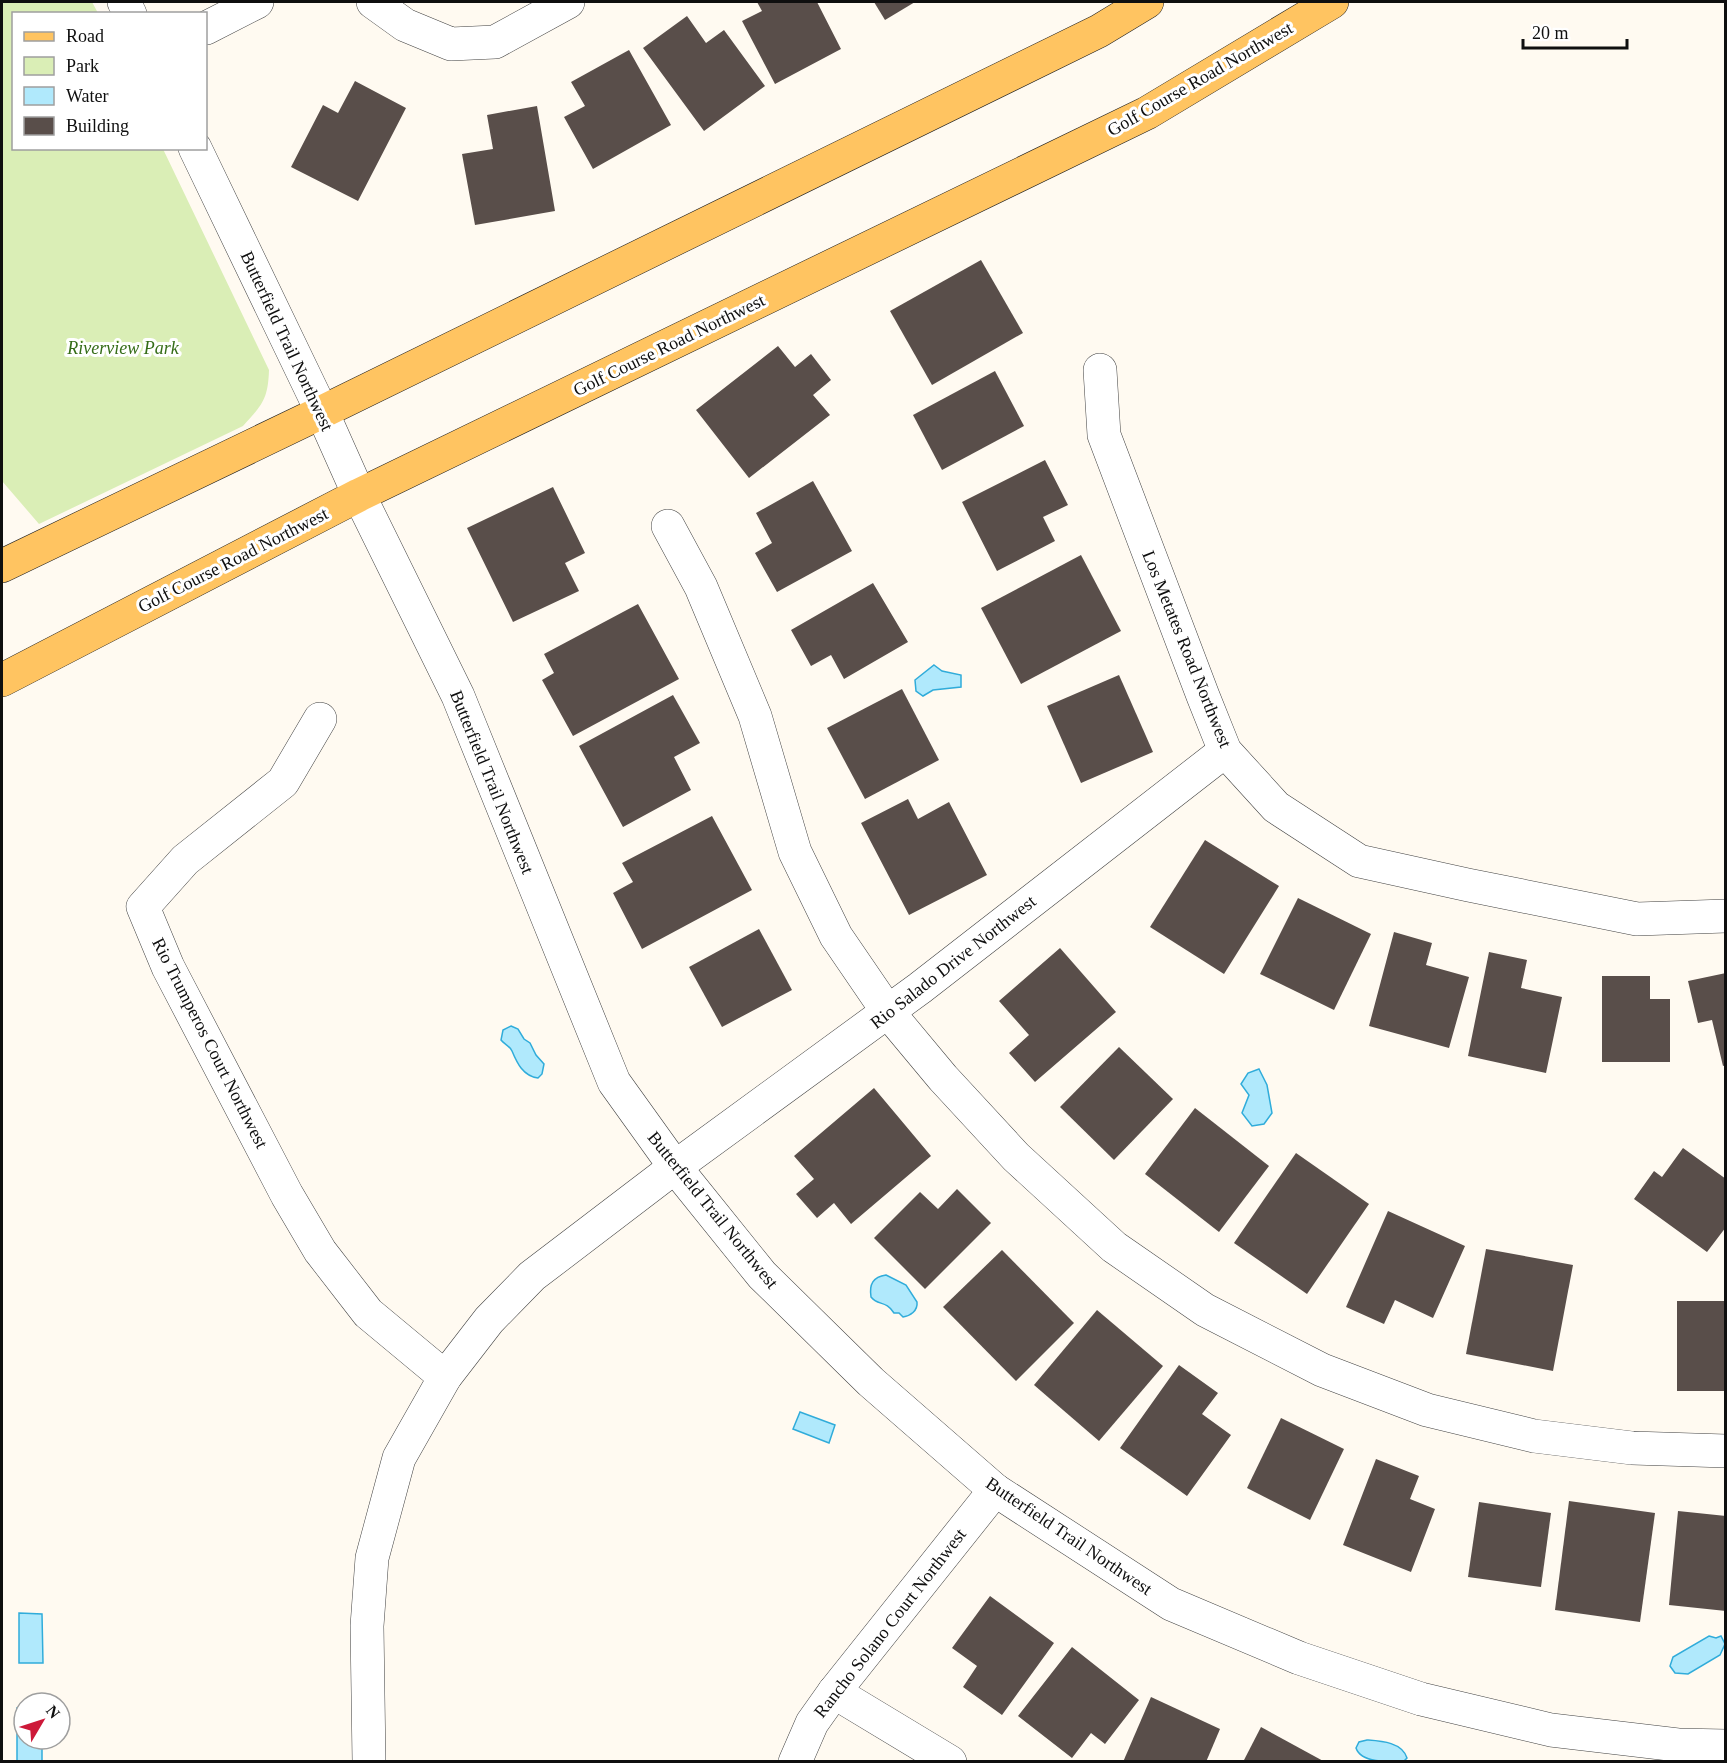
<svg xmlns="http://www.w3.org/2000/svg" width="1727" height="1763" viewBox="0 0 1727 1763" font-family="Georgia,serif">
<rect width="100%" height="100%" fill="#fffaf1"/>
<path fill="#daeeb6" d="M2,2H92L98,13L14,14V148L163,149L269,370C268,400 262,405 243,426L39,524L2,481Z"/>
<g fill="#b0e9fc" stroke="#30acda" stroke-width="1.5">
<path d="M934,665L942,671L961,675V687L933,690L923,696L916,691L915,680Z"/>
<path d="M511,1026L518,1029L524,1039L530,1043L536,1055L544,1064L542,1074L538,1078C523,1076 517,1063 512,1051C510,1046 504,1044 501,1040L503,1030Z"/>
<path d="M1259,1069L1267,1085L1272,1113L1264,1124L1252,1126L1242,1113L1249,1095L1241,1084L1248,1073Z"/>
<path d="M886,1275L906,1285L917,1302C918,1311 910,1316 903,1317L899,1313H894C886,1300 878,1306 871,1297C869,1284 873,1277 886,1275Z"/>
<path d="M800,1412L835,1425L829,1443L793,1429Z"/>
<path d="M19,1613L42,1614L43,1663H19Z"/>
<path d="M1709,1636L1716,1638L1721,1636L1725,1644L1720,1655L1688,1674L1675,1673L1670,1666L1673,1657Z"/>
<path d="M17,1708H24V1739H42V1761H17Z"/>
<path d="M1367,1740C1381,1741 1402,1742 1407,1758L1404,1761C1388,1762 1361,1763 1356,1748L1359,1742Z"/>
</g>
<g fill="#594e4a">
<path d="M757,2H817L841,49L775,84L742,21L762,11Z"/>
<path d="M874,2H915L885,20Z"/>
<path d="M687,16L706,43L724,30L765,86L704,131L643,48Z"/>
<path d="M629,50L671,125L593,169L564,117L585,106L571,82Z"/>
<path d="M355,81L406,108L358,201L291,167L323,105L338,113Z"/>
<path d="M537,106L555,211L475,225L462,154L493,149L487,115Z"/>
<path d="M981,260L1023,333L932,385L890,311Z"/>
<path d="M778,346L795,367L811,354L831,380L813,395L830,415L749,478L696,410Z"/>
<path d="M995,371L1024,426L942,470L913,415Z"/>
<path d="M1045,460L1068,505L1043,517L1055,541L997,571L962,502Z"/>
<path d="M813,481L852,551L777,592L755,553L772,543L756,513Z"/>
<path d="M553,487L585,553L565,563L579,591L513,622L467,528Z"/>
<path d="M1081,555L1121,631L1021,684L981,608Z"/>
<path d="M873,583L908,642L844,679L831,655L811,666L791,630Z"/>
<path d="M638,604L679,679L573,736L542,680L554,673L544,654Z"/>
<path d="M1119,675L1153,752L1081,783L1047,706Z"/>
<path d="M902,689L939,760L865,799L827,728Z"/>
<path d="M673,695L700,743L674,757L691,790L623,827L579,746Z"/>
<path d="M908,799L918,819L949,802L987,875L909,915L861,823Z"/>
<path d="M712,816L752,890L642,949L613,893L633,882L622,863Z"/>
<path d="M1205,840L1279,886L1224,974L1150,927Z"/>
<path d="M1298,898L1371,934L1334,1010L1260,974Z"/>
<path d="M759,929L792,990L722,1027L689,967Z"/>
<path d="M1394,932L1432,943L1426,965L1469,977L1449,1048L1369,1026Z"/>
<path d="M1060,948L1116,1012L1035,1082L1009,1053L1029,1035L999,1001Z"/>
<path d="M1489,952L1527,960L1521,988L1562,997L1546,1073L1468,1056Z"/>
<path d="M1726,973V1065L1723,1066L1712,1020L1698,1023L1688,981Z"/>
<path d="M1602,976H1650V999H1670V1062H1602Z"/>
<path d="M1119,1047L1173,1099L1114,1160L1060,1107Z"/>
<path d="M874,1088L931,1156L851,1224L834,1203L817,1218L796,1194L814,1179L794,1156Z"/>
<path d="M1195,1108L1269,1166L1219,1232L1145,1174Z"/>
<path d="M1683,1148L1726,1179V1227L1707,1252L1634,1199L1654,1171L1662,1177Z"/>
<path d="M1296,1153L1369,1204L1307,1294L1234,1243Z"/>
<path d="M957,1189L991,1223L925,1289L874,1238L920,1192L938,1209Z"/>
<path d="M1388,1211L1465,1246L1433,1318L1395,1300L1384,1324L1346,1307Z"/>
<path d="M1486,1249L1573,1265L1553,1371L1466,1354Z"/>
<path d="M1002,1250L1074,1323L1016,1381L943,1307Z"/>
<rect x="1677" y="1301" width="49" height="90"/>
<path d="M1097,1310L1163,1366L1099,1441L1034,1385Z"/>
<path d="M1179,1365L1218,1393L1202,1414L1231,1435L1187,1496L1120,1448Z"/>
<path d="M1281,1418L1344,1449L1310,1520L1247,1488Z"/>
<path d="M1376,1459L1419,1476L1410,1499L1435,1509L1411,1572L1343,1545Z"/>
<path d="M1569,1501L1655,1513L1640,1622L1555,1610Z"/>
<path d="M1479,1502L1551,1513L1541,1587L1468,1577Z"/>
<path d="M1678,1511L1726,1516L1724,1542H1726V1611L1669,1605Z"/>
<path d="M990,1596L1054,1643L1002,1715L963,1687L977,1666L952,1648Z"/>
<path d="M1072,1647L1139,1700L1105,1744L1091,1733L1072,1758L1018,1716Z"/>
<path d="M1151,1697L1220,1729L1206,1762H1123Z"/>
<path d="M1261,1727L1325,1762H1243Z"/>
</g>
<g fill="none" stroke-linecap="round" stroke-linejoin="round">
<g stroke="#424242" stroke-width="34">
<g id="minor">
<path d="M124,2L130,14"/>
<path d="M373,2L405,25L451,44L495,42L568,2"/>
<path d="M206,28L257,2"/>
<path d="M195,148L322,412L359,495L458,696L614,1082L675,1167L762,1275L871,1382L995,1490L1171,1604L1299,1658L1421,1699L1551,1730L1678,1745L1726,1746"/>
<path d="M1100,370L1104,435L1203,696L1225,751L1276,807L1359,861L1468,885L1637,919L1726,916"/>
<path d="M668,526L701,587L755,716L795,852L836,936L888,1012L943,1078L1016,1157L1114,1247L1205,1310L1322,1370L1427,1410L1534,1436L1632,1448L1726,1451"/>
<path d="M320,719L283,782L185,860L143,907L168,967L287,1195L320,1251L368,1313L445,1377"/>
<path d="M834,1692L950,1762"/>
<path d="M369,1762L367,1626L372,1558L399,1458L445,1377L489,1320L532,1276L675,1167L920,988L1225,751"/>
<path d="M795,1762L812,1723L834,1692L995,1490"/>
</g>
</g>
<g stroke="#202020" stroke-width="34">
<g id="major">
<path d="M2,566L322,412L1099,31L1147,2"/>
<path d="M2,680L359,495L1147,113L1332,2"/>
</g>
</g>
<use href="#minor" stroke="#fff" stroke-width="33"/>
<use href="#major" stroke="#ffc461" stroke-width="33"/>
</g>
<g text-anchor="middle" stroke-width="6" stroke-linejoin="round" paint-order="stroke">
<g font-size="18" fill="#0f0f0f" stroke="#fff">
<text transform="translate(1200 79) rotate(-30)" y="6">Golf Course Road Northwest</text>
<text transform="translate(287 341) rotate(65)" y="6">Butterfield Trail Northwest</text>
<text transform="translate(669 345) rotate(-26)" y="6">Golf Course Road Northwest</text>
<text transform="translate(233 560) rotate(-27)" y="6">Golf Course Road Northwest</text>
<text transform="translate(1187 649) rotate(68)" y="6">Los Metates Road Northwest</text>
<text transform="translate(492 782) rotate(68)" y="6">Butterfield Trail Northwest</text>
<text transform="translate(953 962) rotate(-38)" y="6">Rio Salado Drive Northwest</text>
<text transform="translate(210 1043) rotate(63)" y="6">Rio Trumperos Court Northwest</text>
<text transform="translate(713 1210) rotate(51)" y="6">Butterfield Trail Northwest</text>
<text transform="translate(1069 1536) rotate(34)" y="6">Butterfield Trail Northwest</text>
<text transform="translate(890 1623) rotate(-52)" y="6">Rancho Solano Court Northwest</text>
</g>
<g font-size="18" font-style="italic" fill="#356d18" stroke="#fff">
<text x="123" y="354">Riverview Park</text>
</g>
</g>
<rect width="1727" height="1763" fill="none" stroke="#0f0f0f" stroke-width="6"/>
<rect x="12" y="12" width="195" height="138" fill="#ffffff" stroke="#9f9f9f" stroke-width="1.5"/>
<rect x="24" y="32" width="30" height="9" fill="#ffc461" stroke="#9f9f9f" stroke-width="1.5"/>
<text x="66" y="42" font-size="18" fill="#0f0f0f">Road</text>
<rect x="24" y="57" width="30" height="18" fill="#daeeb6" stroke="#9f9f9f" stroke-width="1.5"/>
<text x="66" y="72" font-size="18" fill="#0f0f0f">Park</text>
<rect x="24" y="87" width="30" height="18" fill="#b0e9fc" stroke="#9f9f9f" stroke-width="1.5"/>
<text x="66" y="102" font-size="18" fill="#0f0f0f">Water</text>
<rect x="24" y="117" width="30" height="18" fill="#594e4a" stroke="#9f9f9f" stroke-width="1.5"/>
<text x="66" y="132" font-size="18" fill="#0f0f0f">Building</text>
<g transform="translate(42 1721) rotate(51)"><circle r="28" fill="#ffffff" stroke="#9f9f9f" stroke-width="1.5"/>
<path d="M0-4.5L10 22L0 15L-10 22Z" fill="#cd1939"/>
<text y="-9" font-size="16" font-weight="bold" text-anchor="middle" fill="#0f0f0f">N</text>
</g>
<path d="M1523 39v9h104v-9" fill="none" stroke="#0f0f0f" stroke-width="3"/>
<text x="1532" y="39" font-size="18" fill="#0f0f0f" stroke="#ffffff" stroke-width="4.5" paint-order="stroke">20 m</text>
</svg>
